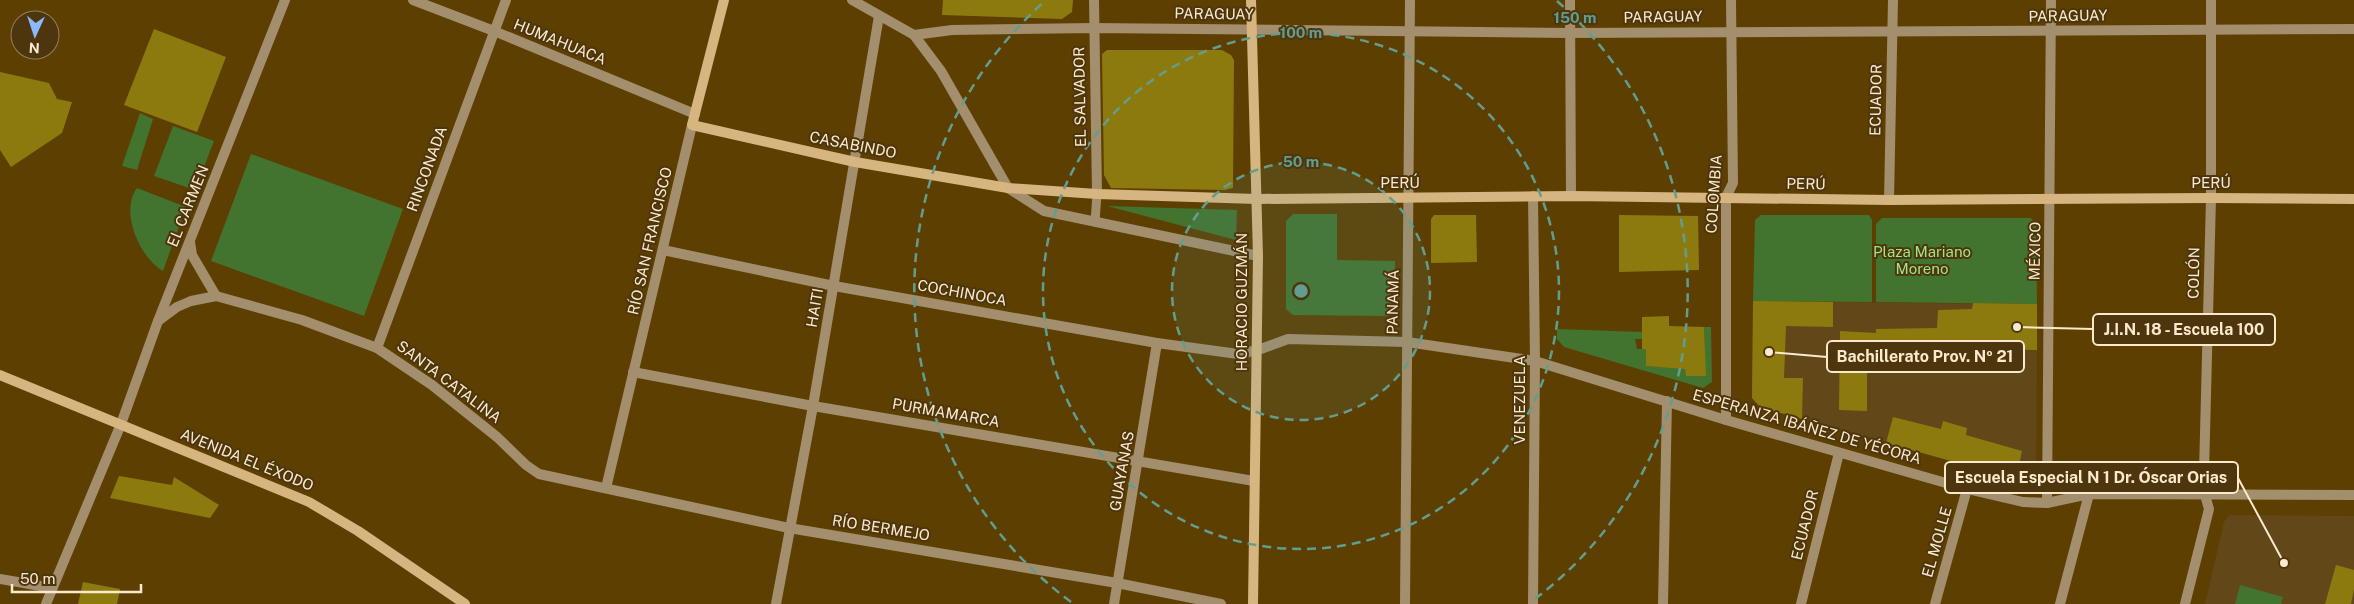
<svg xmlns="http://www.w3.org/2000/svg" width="2354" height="604" viewBox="0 0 2354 604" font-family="'Public Sans',sans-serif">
<rect width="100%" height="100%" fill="#5d3f02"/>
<g fill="#624718">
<path d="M1753,301L1997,304V349L2037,350L2036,476L2027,482L1760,407L1752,398Z"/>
<path d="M2229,515L2354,516V604H2205L2224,522Z"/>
</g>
<g fill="#42742f">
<path d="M140,113L153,119L137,170L122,166Z"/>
<path d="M173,126L214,141L195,190L154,176Z"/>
<path d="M251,154L403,209L364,316L211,261Z"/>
<path d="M137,188L186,207L163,271C140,258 119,212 137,188Z"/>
<path d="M1107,206L1237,210L1236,240Z"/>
<path d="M1293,214H1337V260L1395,261V309L1388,316L1293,315L1286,309V221Z"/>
<path d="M1761,215H1869L1872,220V302L1753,301L1755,220Z"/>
<path d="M1882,218H2031L2036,225L2037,304L1876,302V224Z"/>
<path d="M1704,327H1711L1712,382L1703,388L1564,347L1557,339V329L1642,332L1645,339H1635L1637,349H1646V366L1664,367L1665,353H1685L1686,376H1705Z"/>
<path d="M2240,585L2283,597L2281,604H2235Z"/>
</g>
<g fill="#8d7a0f">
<path d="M943,0H1073L1072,12L1062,19L942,15Z"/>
<path d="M154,29L226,57L197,132L124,105Z"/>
<path d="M1107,50H1222L1231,55L1234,60L1233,188L1225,190L1111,188L1104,175L1102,54Z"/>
<path d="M0,72L49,83L57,99L72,102L62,133L11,167L0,150Z"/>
<path d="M1434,215H1476L1477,262L1431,263V219Z"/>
<path d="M1619,215L1698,216L1699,270L1619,272Z"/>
<path d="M1753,301L1833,302V327L1786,326L1784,378H1803L1802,419L1760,407L1752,398Z"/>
<path d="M1973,303L2037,304V350L1997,349V357L1867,356V411L1839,410L1840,331L1876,333V329L1937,328L1938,310L1972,309Z"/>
<path d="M1669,316V326L1704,327L1706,376H1686L1685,369L1646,366V349H1642V317Z"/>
<path d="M1893,417L1941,429L1943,421L1967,428L1966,435L2022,451L2016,479L1886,443Z"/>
<path d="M119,476L172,485L174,477L219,505L210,518L110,498Z"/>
<path d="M2336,565L2354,570V589L2351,604H2325Z"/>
<path d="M83,582L120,589L117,604H78Z"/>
</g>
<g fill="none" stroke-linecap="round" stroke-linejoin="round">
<path stroke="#a38e6d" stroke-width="9" d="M1095,222L1097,194"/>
<g stroke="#a38e6d" stroke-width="10">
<path d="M413,0L494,31L695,114"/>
<path d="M852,0L914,35L941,71L1008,188L1044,211L1258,256"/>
<path d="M1094,0L1097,194"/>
<path d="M1570,0L1571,196"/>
<path d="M914,35L952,30L1094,28L1569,33L2354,29"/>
<path d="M1889,200L1893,0"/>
<path d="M190,242L192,255L216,296"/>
<path d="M663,250L834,286L1157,343L1238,354L1258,350L1288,339L1407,342L1535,361L1726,420L1967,489L2023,502L2047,503L2089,494L2354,495"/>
<path d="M158,321L177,307L191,301L216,296L302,320L377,348L432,385L497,437L526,465L539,474L789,528L1117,583L1221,604"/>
<path d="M377,348L506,0"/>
<path d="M633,372L813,406L1254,481"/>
<path d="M1726,420V197L1733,183L1731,0"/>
<path d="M606,488L692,125"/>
<path d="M2047,503L2051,0"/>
<path d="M0,579L52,588"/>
<path d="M46,604L121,424L158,321L285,0"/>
<path d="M776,604L813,406L879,16"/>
<path d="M1114,604L1157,343"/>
<path d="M1405,604L1410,0"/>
<path d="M1533,604L1535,361L1533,196"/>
<path d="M1663,604L1667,401"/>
<path d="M1801,604L1839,453"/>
<path d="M1935,604L1967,489"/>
<path d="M2060,604L2089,494"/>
<path d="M2185,604L2209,509L2205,495L2204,473L2211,198V0"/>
</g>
<g stroke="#d7b581" stroke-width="10">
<path d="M724,0L692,125L855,162L1008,188L1097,194L1257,199L1571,196L1889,200L2211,198L2354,199"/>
<path d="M1251,0L1258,256L1253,604"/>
<path d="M0,375L309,502L358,531L465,604"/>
</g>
</g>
<circle cx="1301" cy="291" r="129" fill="#629e90" fill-opacity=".12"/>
<g fill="none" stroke="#629e90" stroke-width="2.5" stroke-dasharray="9 6">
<circle cx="1301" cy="291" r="129"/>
<circle cx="1301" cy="291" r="258"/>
<path d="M1071 602A387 387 0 0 1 1045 1M1557 1A387 387 0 0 1 1531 602"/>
</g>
<g text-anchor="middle" stroke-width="4" stroke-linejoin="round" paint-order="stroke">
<g font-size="15" fill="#fbe9ce" stroke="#4d360d">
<text transform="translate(1214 14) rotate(1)" y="5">PARAGUAY</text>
<text transform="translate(2068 16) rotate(-1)" y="5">PARAGUAY</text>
<text transform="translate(1663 17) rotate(-1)" y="5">PARAGUAY</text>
<text transform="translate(560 42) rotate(22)" y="5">HUMAHUACA</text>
<text transform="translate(1080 97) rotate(-91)" y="5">EL SALVADOR</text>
<text transform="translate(1876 100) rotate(-89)" y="5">ECUADOR</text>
<text transform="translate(853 145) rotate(11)" y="5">CASABINDO</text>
<text transform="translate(427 169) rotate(-70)" y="5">RINCONADA</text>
<text x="1400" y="188">PERÚ</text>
<text x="2211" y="188">PERÚ</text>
<text transform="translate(1806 184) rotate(1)" y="5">PERÚ</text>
<text transform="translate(1714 194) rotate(-86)" y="5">COLOMBIA</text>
<text transform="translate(188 206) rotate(-68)" y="5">EL CARMEN</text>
<text transform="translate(650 241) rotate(-77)" y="5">RÍO SAN FRANCISCO</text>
<text transform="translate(2035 251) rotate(-89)" y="5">MÉXICO</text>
<text transform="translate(2194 273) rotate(-89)" y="5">COLÓN</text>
<text transform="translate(962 293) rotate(10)" y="5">COCHINOCA</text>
<text transform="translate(1242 302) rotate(-90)" y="5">HORACIO GUZMÁN</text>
<text transform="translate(1393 302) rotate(-89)" y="5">PANAMÁ</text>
<text transform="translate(815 308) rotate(-80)" y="5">HAITI</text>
<text transform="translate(449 382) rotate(37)" y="5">SANTA CATALINA</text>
<text transform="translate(1520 400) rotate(-90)" y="5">VENEZUELA</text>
<text transform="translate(946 413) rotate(10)" y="5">PURMAMARCA</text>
<text transform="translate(1807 427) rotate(16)" y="5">ESPERANZA IBÁÑEZ DE YÉCORA</text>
<text transform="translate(247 460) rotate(22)" y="5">AVENIDA EL ÉXODO</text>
<text transform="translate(1122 471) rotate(-80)" y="5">GUAYANAS</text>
<text transform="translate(1805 525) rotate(-76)" y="5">ECUADOR</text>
<text transform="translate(881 528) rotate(9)" y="5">RÍO BERMEJO</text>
<text transform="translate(1937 542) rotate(-74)" y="5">EL MOLLE</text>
</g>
<g font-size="15" fill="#9ee585" stroke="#4d360d">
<text x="1922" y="257">Plaza Mariano<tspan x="1922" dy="17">Moreno</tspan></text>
</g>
</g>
<circle cx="1301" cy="291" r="8" fill="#629e90" stroke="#4d360d" stroke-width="2.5"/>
<g font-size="15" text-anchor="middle" font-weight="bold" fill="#629e90" stroke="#4d360d" stroke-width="4" stroke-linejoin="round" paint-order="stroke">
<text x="1575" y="23">150 m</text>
<text x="1301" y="38">100 m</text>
<text x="1301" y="167">50 m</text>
</g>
<path fill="none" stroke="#fbe9ce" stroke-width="2" d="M2017 327L2093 329M1769 352L1827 357M2284 563L2238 478"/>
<g fill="#fbe9ce" stroke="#4d360d" stroke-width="2">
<circle cx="2017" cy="327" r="5"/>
<circle cx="1769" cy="352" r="5"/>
<circle cx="2284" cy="563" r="5"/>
</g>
<g fill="#4d360d" stroke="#fbe9ce" stroke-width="2">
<rect x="2093" y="314" width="182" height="31" rx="5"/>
<rect x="1827" y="341" width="197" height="31" rx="5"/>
<rect x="1945" y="462" width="293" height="31" rx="5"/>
</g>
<g font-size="16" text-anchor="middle" font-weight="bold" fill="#fbe9ce">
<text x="2184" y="335">J.I.N. 18 - Escuela 100</text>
<text x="1925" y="362">Bachillerato Prov. Nº 21</text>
<text x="2091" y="483">Escuela Especial N 1 Dr. Óscar Orias</text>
</g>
<g transform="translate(35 35) rotate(183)"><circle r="24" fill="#4d360d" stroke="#937e5a"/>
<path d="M0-4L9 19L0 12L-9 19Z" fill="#8cb9fc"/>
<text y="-8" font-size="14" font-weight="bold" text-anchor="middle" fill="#fbe9ce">N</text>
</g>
<path d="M12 584v8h129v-8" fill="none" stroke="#fbe9ce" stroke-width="2.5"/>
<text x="20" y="584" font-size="15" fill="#fbe9ce" stroke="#4d360d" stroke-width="4" paint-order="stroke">50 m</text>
</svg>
